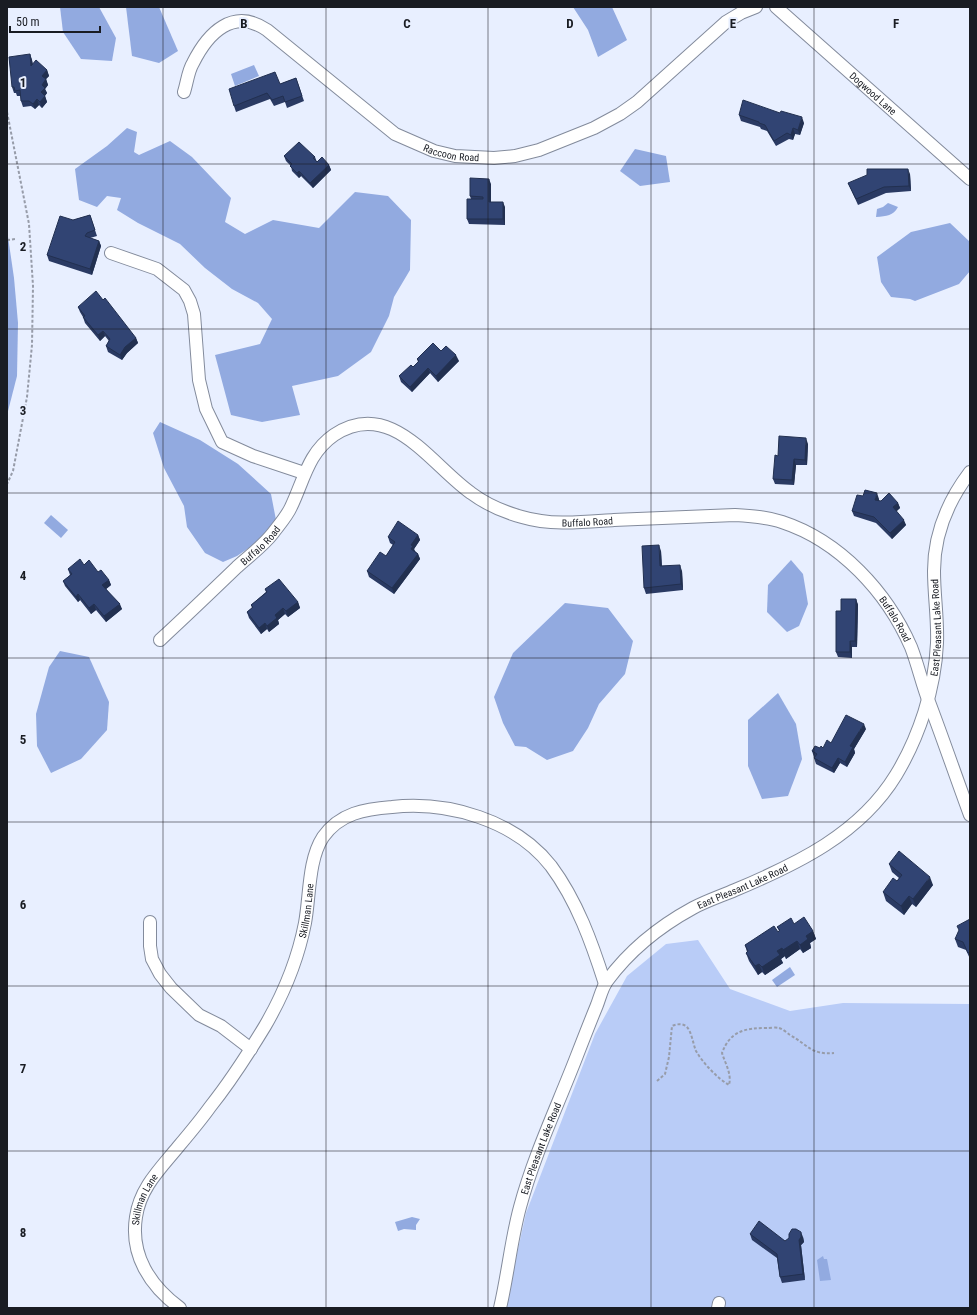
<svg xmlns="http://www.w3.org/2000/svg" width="977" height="1315" viewBox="0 0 977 1315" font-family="'Roboto Condensed',sans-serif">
<rect width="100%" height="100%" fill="#e8efff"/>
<path fill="#b9ccf7" d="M698,940L730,989L790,1011L843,1003L970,1004V1308H505L526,1213L595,1034L627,976L666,944Z"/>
<g fill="#92aae0">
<path d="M60,7H99L116,38L112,61L81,59L63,32Z"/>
<path d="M126,7H159L178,51L159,63L132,56Z"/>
<path d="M573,7H612L627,40L598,57L588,30Z"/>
<path d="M254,65L259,76L235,86L231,74Z"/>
<path d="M127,128L137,132L134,152L139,155L170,141L192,157L231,198L225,222L245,234L273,220L319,228L355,192L388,196L411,220L410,270L394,297L389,316L371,352L338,376L292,386L300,415L262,422L231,415L215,355L260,344L272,319L258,303L232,289L205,268L180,244L138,223L117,210L121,198L107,196L97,207L79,200L75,169L107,146Z"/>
<path d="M635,149L666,156L670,182L640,186L620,171Z"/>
<path d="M888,203L898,207C893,216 887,216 876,217L877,209L883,207Z"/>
<path d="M950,223L970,242V271L959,284L915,301L910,299L891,297L881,282L877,257L911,232Z"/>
<path d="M7,230L14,278L18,323L17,376L7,415Z"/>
<path d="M160,422L200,440L238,464L271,494L276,520L265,537L237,556L223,562L205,553L187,527L184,506L164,468L153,433Z"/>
<path d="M51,515L68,530L61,538L44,523Z"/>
<path d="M791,560L803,574L808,604L799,626L787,632L767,612L768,585Z"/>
<path d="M565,603L608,608L633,641L625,674L599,704L588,728L573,751L547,760L526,747L515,746L503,723L494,697L513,653Z"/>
<path d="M60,651L89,657L109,702L107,730L81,759L51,773L37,746L36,714L49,667Z"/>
<path d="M778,693L796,724L802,759L788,796L762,799L748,766V720Z"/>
<path d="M790,967L795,975L777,987L772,980Z"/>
<path d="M412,1217L420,1219L416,1225V1230L404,1229L398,1231L395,1222Z"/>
<path d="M823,1256L824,1259H827L831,1280L820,1281L817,1260Z"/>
</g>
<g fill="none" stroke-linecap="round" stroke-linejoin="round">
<g stroke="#838b9c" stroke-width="14">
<g id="minor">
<path id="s1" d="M776,7L970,179"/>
<path id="s2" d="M184,92C187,83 188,71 193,63C208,33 233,7 267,30L395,134L434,151L455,156L494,158L515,156L539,150L594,128L620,114L637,102L726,22L741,13L756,7"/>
<path d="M111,253L157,269L184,290L190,301L194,314L199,380L206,409L222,442L253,456L304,473"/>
<path id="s3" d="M160,640C186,616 211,592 237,567C249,556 263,546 273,533C279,525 287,516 291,507C304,480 308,453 334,435C391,397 431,465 471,493C487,505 504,512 522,517C552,526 584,522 614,520C654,518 694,517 735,515C751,516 767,517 782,522C840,541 887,592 911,647C918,665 922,684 929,702C943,739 956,777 970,815"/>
<path d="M150,922V946L152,959L160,974L171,988L199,1015L221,1026L251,1049"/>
<path id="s4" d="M180,1308C150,1286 130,1255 136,1217C140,1188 160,1169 178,1147C189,1134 200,1121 210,1107C230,1082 248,1054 265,1026C283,995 298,959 305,923C310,896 308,860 323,837C340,813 365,809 392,807C448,801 515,820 551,866C577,901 592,943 605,984"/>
<path id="s5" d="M500,1308C508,1274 511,1240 520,1207C534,1155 557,1107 576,1058C583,1040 590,1022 597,1005C600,997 602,988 607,981C629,951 660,926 693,908C706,901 721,896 735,890C797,864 860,834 896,775C919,737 935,689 937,643C938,619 934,596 934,571C934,534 948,501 970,472"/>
<path d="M718,1308L719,1303"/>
</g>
</g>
<g stroke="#979ca9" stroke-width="2" stroke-dasharray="3 2" stroke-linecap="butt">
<path d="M7,112L29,224L33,286L32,345L27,397L13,471L7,484"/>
<path d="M7,240L16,239"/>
<path d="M657,1081L665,1074L669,1057L672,1026C676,1024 683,1023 687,1027C692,1033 693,1044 696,1051C703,1063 717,1078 729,1085C732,1074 725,1063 722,1053C730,1031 745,1028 767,1028C770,1028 776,1027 779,1028C783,1029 787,1033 790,1035C808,1045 811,1055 834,1053"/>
</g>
<use href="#minor" stroke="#fff" stroke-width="12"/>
</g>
<g fill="#2a3a63">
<path d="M30,54L32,60L33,64L47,70L49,76L46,79L48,85L45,89L47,93L45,96L47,102L42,108L39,105L35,109L31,106L23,107L21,101V96H17L16,93H14L12,87Z"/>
<path d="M296,78L304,101L287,108L285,102L274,106L270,99L236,112L234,106L280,84Z"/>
<path d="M739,115L804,123L800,135L795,134L793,140L789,139L776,146L767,131L761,129L760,127L741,121Z"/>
<path d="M284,156L315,157L317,162L329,165L331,170L313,188L301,176L299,178L292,171L291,166L286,161Z"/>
<path d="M910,174L911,191L886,193L858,205L848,183Z"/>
<path d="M491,184V202L505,207V225L469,224L467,219L471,199L470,196Z"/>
<path d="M90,215L97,236L90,238L99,241L101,246L92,275L49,261L47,255L73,220Z"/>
<path d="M78,307L136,338L138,343L127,353L122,360L108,352L106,346L109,341L105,336L100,341L85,323L83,317L80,312Z"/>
<path d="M441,351L459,361L438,382L430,373L412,392L401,382L399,376L413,367L418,362L417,359Z"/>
<path d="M808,444L807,465H796L794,485L775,484L773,479L778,456Z"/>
<path d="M863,496L879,499V501L898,503L900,508L896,511L906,525L892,539L876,523L854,516L852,511Z"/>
<path d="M418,535L420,540L414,549L415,551L418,554L420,559L394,594L369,577L367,571L386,556L393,545L390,543L388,537Z"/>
<path d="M661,551L662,566L682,571L683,590L646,594L644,588Z"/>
<path d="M84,565L98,572L109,580L111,585L106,589L122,609L106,622L96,610L91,614L80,600L78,602L65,586L63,581L70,575L68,569Z"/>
<path d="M265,589L298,602L300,608L288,617L285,614L278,620L279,624L269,632L267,629L261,634L249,618L247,612L252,608L251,605L266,592Z"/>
<path d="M856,599L858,605L857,647H852V658L838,657L836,652L841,611Z"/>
<path d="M866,729L854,749L855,753L847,767L840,763L834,773L816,764L814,758L815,757H814L812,751L823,748L831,743Z"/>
<path d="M889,864L933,885L916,907L912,904L904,915L886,901L883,892L897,881L899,878L892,872Z"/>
<path d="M970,919V959L966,950L958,947L955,939Z"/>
<path d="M794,924L813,931L816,939L810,943L811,948L803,953L800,949L786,959L785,956L781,959L783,963L765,975L762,972L758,975L749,961L746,953L747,952L745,945L778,932L779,931L777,927Z"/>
<path d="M750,1234L785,1241L803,1237L804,1242L801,1245L805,1280L782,1283L780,1277L777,1258L752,1240Z"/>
</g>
<g fill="#223050">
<path d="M30,54L32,60L33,71L31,66Z"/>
<path d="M47,70L49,76L44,81L42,76Z"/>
<path d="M46,79L48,85L45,89L47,93L43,98L41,92L42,85Z"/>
<path d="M45,96L47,102L42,108L40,102Z"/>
<path d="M37,99L39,105L35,109L33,104Z"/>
<path d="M802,117L804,123L800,135L798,130Z"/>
<path d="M793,128L795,134L793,140L791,135Z"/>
<path d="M329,165L331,170L313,188L310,183Z"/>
<path d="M908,169L910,174L911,191L909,186Z"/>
<path d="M299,171L301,176L299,178L297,173Z"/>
<path d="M489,179L491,184V207L489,202Z"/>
<path d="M503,202L505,207V225L503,219Z"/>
<path d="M99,241L101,246L92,275L90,269Z"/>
<path d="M103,331L105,336L100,341L98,335Z"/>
<path d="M136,338L138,343L127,353L122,360L120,355L125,347Z"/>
<path d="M456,355L459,361L438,382L436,376Z"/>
<path d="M428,368L430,373L412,392L410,387Z"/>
<path d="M806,438L808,444L807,465L805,460Z"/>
<path d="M794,459L796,465L794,485L792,480Z"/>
<path d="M877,493L879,499L877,505L875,500Z"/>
<path d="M898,503L900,508L895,513L893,507Z"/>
<path d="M904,520L906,525L892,539L890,533Z"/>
<path d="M418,535L420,540L414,549L415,552L411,549V545Z"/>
<path d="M659,545L661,551L662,572L660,566Z"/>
<path d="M418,554L420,559L394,594L392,588Z"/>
<path d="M680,565L682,571L683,590L681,584Z"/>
<path d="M109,580L111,585L105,590L102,585Z"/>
<path d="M78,594L80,600L78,602L76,597Z"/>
<path d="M856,599L858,605L857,647L855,641Z"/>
<path d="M298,602L300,608L288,617L286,611Z"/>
<path d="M94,604L96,610L91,614L89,608Z"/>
<path d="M120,604L122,609L106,622L104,616Z"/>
<path d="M283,608L285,614L278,620L279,624L269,632L267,626L275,615Z"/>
<path d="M265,623L267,629L261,634L259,628Z"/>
<path d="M850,641L852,647V658L850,652Z"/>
<path d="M864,724L866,729L854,749L855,753L847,767L845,762L850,746Z"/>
<path d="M838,758L840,763L834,773L832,768Z"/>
<path d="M930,877L933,885L916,907L913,899Z"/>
<path d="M909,896L912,904L904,915L901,906Z"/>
<path d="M813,931L816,939L810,943L811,948L803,953L800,945L806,936Z"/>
<path d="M797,941L800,949L786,959L783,950Z"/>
<path d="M782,948L785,956L781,959L783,963L765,975L762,967L777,951Z"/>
<path d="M759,964L762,972L758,975L755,966Z"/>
<path d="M801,1232L803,1237L804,1242L801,1245L805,1280L803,1274L799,1240Z"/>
</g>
<g fill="#314473" stroke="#223050">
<path d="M30,54L31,66L36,60L47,70L42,76L46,79L42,85L45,88L41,92L45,96L40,102L37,99L33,104L29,101H21L20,90L15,91L14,87H12L9,57Z"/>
<path d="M275,72L280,84L296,78L302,96L285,102L283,96L272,100L267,93L234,106L229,89Z"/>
<path d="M743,100L780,113L781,111L802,117L798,130L793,128L791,135L787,133L774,141L765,125L759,123V122L739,115Z"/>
<path d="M299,142L315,157L313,158L317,162L322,157L329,165L310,183L299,171L297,173L290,166L292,164L284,156Z"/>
<path d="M867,169H908L909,186L884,187L856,199L848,183L867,175Z"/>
<path d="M470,178L489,179V202H503V219H467V199H483V197L470,196Z"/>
<path d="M90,215L95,230L87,233L85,236L99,241L90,269L47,255L60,216L73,220Z"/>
<path d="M96,291L103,300L105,298L136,338L125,347L120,355L106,346L110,339L103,331L98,335L83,317L85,316L78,307Z"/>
<path d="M433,343L441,351L446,346L456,355L436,376L428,368L410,387L399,376L411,365L413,367L419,361L417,359Z"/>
<path d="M779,436L806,438L805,460L794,459L792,480L773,479L775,455L778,456Z"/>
<path d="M865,490L877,493L875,500L881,501L889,493L898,503L893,507L904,520L890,533L874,517L852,511L857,495L863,496Z"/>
<path d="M398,521L418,535L411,545L413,546L411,549L418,554L392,588L367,571L380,552L386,556L395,542L388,537Z"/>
<path d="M659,545L660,566L680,565L681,584L644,588L642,546Z"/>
<path d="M80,559L84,565L89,560L98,572L101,570L109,580L102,585L120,604L104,616L94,604L89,608L78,594L76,597L63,581L72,574L68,569Z"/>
<path d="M279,579L298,602L286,611L283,608L275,615L277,618L267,626L265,623L259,628L247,612L253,607L251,605L267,592L265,589Z"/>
<path d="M841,599H856L855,641H850V652H836V611H841Z"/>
<path d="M846,715L864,724L850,746L853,747L845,762L838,758L832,768L814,758L817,754L812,751L815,746L820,748L821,746L823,748L827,740L831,743Z"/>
<path d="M899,851L930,877L913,899L909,896L901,906L883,892L893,878L897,881L902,875L889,864Z"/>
<path d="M804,917L813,931L806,936L808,939L800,945L797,941L783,950L782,948L777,951L780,955L762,967L759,964L755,966L746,953L748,951L745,945L774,926L778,932L780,930L777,927L791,918L794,924Z"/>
<path d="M970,919V952L968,953L963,942L955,939L959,930L957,926Z"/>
<path d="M759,1221L785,1241L789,1238V1234L792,1229H796L801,1232V1237L799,1240L803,1274L780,1277L777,1254L750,1234Z"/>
</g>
<path fill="none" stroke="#191c23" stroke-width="1" stroke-opacity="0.55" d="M163,7V1308M326,7V1308M488,7V1308M651,7V1308M814,7V1308M7,164H970M7,329H970M7,493H970M7,658H970M7,822H970M7,986H970M7,1151H970"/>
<g text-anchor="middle" stroke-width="4" stroke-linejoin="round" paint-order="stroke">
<g font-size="10" fill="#191c23" stroke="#e8efff">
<text dy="4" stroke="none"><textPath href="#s1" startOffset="130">Dogwood Lane</textPath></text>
<text dy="4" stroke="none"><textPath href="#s2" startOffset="350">Raccoon Road</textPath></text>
<text dy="4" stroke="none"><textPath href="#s3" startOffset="558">Buffalo Road</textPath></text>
<text dy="4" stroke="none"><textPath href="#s3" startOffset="138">Buffalo Road</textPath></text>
<text dy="4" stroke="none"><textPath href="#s3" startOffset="906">Buffalo Road</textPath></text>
<text dy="4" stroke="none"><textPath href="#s5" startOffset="861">East Pleasant Lake Road</textPath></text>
<text dy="4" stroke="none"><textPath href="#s5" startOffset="513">East Pleasant Lake Road</textPath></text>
<text dy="4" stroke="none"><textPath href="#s4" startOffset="462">Skillman Lane</textPath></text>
<text dy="4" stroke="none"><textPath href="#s5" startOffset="165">East Pleasant Lake Road</textPath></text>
<text dy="4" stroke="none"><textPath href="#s4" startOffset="126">Skillman Lane</textPath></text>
</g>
</g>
<g font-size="13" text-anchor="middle" font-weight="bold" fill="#191c23" stroke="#e8efff" stroke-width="4" stroke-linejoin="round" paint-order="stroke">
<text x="244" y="28">B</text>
<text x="407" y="28">C</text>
<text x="570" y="28">D</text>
<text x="733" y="28">E</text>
<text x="896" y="28">F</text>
<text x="23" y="87">1</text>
<text x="23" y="251">2</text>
<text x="23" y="415">3</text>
<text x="23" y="580">4</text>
<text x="23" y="744">5</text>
<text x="23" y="909">6</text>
<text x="23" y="1073">7</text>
<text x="23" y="1237">8</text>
</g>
<rect width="977" height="1315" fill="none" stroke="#191c23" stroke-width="16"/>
<path d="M10 26v6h90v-6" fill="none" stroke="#191c23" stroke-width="2"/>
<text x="16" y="26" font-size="12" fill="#191c23" stroke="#e8efff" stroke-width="3" paint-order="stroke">50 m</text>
</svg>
